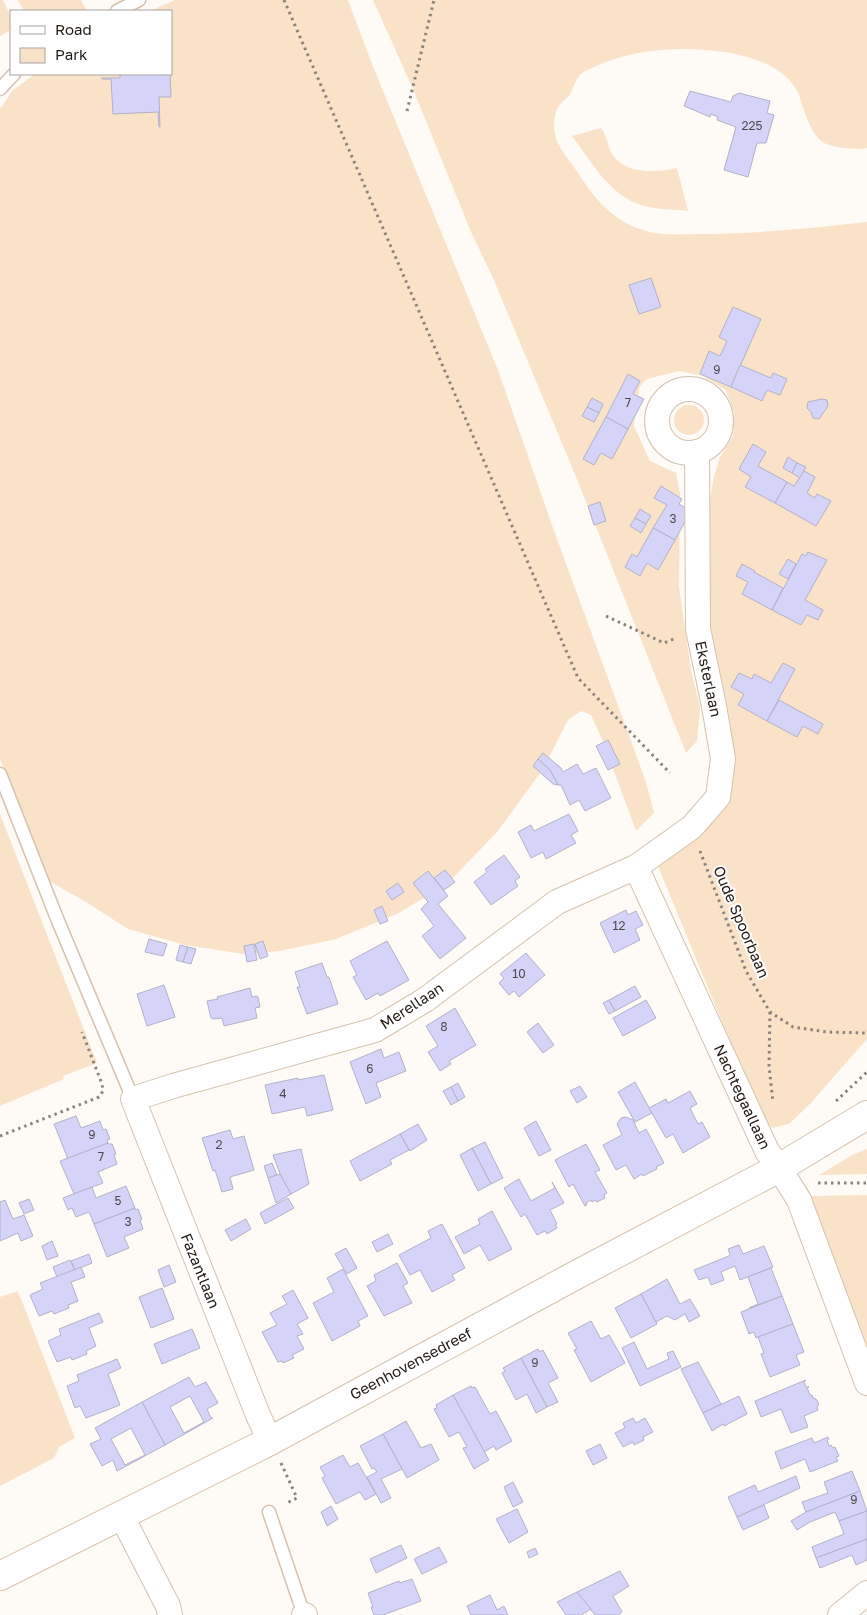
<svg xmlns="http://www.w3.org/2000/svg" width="867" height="1615" viewBox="0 0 867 1615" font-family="'Golos Text',sans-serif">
<rect width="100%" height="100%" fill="#fefaf6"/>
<g fill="#fae2c8">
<path d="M0,0H3L11,17V30L0,36Z"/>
<path d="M18,0H81L87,11H24Z"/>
<path d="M175,0H348L372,64L498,370L553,528L646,782L654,813L636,831L603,741L591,715L581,711L568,720L543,769L498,831L447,884L397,914L336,939L280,951L244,954L185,945L128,929L86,902L49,881L0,759V109L13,90L35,74H171V11H150Z"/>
<path d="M373,0H867V148L863,149C826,147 817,148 804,110C801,104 800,95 796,89C775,55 721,50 685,49C654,49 620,54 592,68C588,70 582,72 579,76C574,82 573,90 569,96C565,100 560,103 558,107C553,116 553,131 557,141C562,153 575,167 582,179C598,203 617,223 646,231C663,236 682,234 699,234C755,234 811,228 867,222V1039L811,1103L789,1124L772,1128L760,1114L653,854L712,816L714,665L706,583V519L714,477L720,457L733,436L734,413L726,390L703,376L679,371L647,379L640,386L636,405L634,426L650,461L676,473L680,493L679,587L691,670L700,707L697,741L686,753L579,484L493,278L471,232L413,89Z"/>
<path d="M601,128C606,134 607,143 610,150C622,175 654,173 677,168L688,211C673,209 655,210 641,205C609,195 591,161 572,136Z"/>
<circle cx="689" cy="420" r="15"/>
<path d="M0,814L97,1063L63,1076L64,1079L0,1106Z"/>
<path d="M867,1149V1174L819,1175L854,1154Z"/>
<path d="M867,1195V1347L809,1196Z"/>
<path d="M18,1291L75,1438L59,1447L54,1458L0,1486V1297Z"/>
</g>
<g fill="#d5d4f8" stroke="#b1b1c9" fill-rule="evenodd">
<path d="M120,74H170L171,97H159L160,127H159L158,112L113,114L111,79H102V78H120Z"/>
<path d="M690,91L731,102L733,96L739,93L770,101L767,113L774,115L766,143H757L748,177L724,170L736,127L717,120L718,117L711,114L710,117L684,106Z"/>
<path d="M651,278L661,307L639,314L629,285Z"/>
<path d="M733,307L761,319L731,387L700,374L709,351L720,356L727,341L719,337Z"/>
<path d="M740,365L771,378L773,373L787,379L780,395L767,390L762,401L731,387Z"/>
<path d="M628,374L640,381L633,394L644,399L628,429L606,417Z"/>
<path d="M592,398L603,404L599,413L587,407Z"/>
<path d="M822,399L827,400L828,406L819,419L813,418L811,412L807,408L808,402Z"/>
<path d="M587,407L599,413L594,422L582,416Z"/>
<path d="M606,417L628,429L612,459L601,453L594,465L583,459Z"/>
<path d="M753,444L766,452L758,466L787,482L775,503L745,487L751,477L739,469Z"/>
<path d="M788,457L797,463L792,473L783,468Z"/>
<path d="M797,463L806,467L800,478L792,473Z"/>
<path d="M804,471L815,477L807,493L815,498L817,494L831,501L816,526L775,503L787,482L794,486Z"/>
<path d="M661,486L682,499L679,504L691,511L675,540L653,528L667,505L654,498Z"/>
<path d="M600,502L606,521L594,525L588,506Z"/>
<path d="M640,509L651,516L646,524L635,518Z"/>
<path d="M635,518L646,524L641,533L630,526Z"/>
<path d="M653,528L675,540L658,570L647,563L640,576L625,567L632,554L637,557Z"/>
<path d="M808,552L827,560L805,600L823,610L818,620L807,615L801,625L772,610L802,554L806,556Z"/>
<path d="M788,559L796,564L788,579L779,574Z"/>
<path d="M742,564L755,571L754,572L783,588L772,610L742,594L748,582L736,576Z"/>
<path d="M783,663L795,669L767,721L738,705L744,694L731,687L739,673L752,679L754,674L771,683Z"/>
<path d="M779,700L823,724L818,734L803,726L797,737L767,721Z"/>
<path d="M608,740L620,764L608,770L596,746Z"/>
<path d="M543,753L561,768L563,772L577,764L583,774L596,768L611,798L585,811L579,800L570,805L561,785H558L550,770L538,759Z"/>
<path d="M538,759L550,770L558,785L553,784L533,766Z"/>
<path d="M569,814L578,831L571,835L576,843L546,859L543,852L531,858L518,832L531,825L534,831Z"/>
<path d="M504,855L520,877L515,881L518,886L491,905L474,882L487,872L485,869Z"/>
<path d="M445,870L455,882L444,890L434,878Z"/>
<path d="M428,871L448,896L438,904L466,938L440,959L422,936L434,926L421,909L428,902L413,883Z"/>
<path d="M398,883L404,892L392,900L386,891Z"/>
<path d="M382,906L388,921L380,924L374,910Z"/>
<path d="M626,910L628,915L636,911L643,925L635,929L640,940L614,953L600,923Z"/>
<path d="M149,939L167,944L163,956L145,952Z"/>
<path d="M263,941L268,956L260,959L255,944Z"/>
<path d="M387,941L409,980L380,996L378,993L366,1000L353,977L357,975L350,961Z"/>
<path d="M254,944L257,960L247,962L244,946Z"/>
<path d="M180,945L188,947L183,962L176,960Z"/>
<path d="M188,947L196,949L191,964L183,962Z"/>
<path d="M526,953L545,975L519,997L514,991L509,995L499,983L504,978L500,974Z"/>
<path d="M322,963L327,977H329L338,1004L307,1014L297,987H300L295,972Z"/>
<path d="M164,985L175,1017L147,1026L137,994Z"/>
<path d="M635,986L641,997L615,1011L609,1000Z"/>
<path d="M250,988L252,997L257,996L258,997L260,1007L255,1008L257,1018L224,1026L222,1018L213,1019L211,1018L207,1001L218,999L217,997Z"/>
<path d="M609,1000L615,1011L609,1014L603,1003Z"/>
<path d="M646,1000L656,1018L623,1036L613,1018Z"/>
<path d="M455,1008L476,1045L449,1061L451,1064L440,1071L428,1052L438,1046L426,1026Z"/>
<path d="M538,1023L554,1045L543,1053L527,1032Z"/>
<path d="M381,1049L384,1058L399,1052L406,1071L376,1083L381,1097L366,1104L350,1062Z"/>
<path d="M324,1075L333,1110L307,1116L305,1107L272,1114L265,1085L298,1078V1080Z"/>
<path d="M635,1082L652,1113L635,1122L618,1092Z"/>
<path d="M458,1083L465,1097L458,1101L451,1087Z"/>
<path d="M580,1086L587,1097L577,1103L570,1091Z"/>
<path d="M451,1087L458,1101L451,1105L443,1091Z"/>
<path d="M690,1091L697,1104L690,1108L698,1124L702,1122L710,1137L683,1153L673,1134L666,1138L649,1108L666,1099L668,1103Z"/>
<path d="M76,1116L81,1128L100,1121L103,1130L106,1129L110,1139L107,1140L108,1143L68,1159L54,1124Z"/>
<path d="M626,1117L633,1120L639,1133L646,1129L664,1163L656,1167L657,1169L643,1176L642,1174L634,1179L626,1165L616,1170L603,1145L622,1135L617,1124L621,1118Z"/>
<path d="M536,1121L551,1150L539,1156L524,1128Z"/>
<path d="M418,1124L427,1140L410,1151L400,1134Z"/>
<path d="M230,1130L233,1139L244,1136L254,1170L230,1177L233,1189L222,1192L215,1170L213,1171L202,1138Z"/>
<path d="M400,1134L409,1150L390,1160L392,1164L360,1181L350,1161Z"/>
<path d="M485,1142L503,1178L491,1184L472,1148Z"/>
<path d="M108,1143L109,1144H112L116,1154L114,1155L117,1164L98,1172L103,1183L74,1194L60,1161Z"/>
<path d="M586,1144L600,1170L595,1172L607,1193L604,1195L605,1198L597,1202L595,1200L592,1202L591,1200L586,1203L587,1205L585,1206L573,1184L569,1187L555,1160Z"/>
<path d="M472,1148L491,1184L478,1191L460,1155Z"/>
<path d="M301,1149L309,1184L291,1194L282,1179L273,1155Z"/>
<path d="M272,1163L277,1175L268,1178L264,1166Z"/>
<path d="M280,1174L291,1194L276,1203L268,1178Z"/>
<path d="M519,1179L531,1201L555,1188L552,1182L564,1203L550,1210L557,1224L555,1225L557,1228L547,1234L545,1231L537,1235L525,1214L521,1217L504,1188Z"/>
<path d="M126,1186L135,1208L94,1224L89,1212L76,1217L72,1208L68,1210L63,1198L92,1187L96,1198Z"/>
<path d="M288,1198L294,1208L265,1224L260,1213Z"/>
<path d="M29,1199L34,1210L24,1214L19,1203Z"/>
<path d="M5,1200L13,1219L24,1215L33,1236L21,1241L18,1233L0,1241V1202Z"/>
<path d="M135,1208V1210L138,1209L142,1219L140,1220L143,1229L124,1237L129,1248L107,1257L94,1224Z"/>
<path d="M492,1211L512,1249L489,1261L480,1245L464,1254L455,1237L480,1224L478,1219Z"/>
<path d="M246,1219L251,1229L231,1241L225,1230Z"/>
<path d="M442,1224L465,1268L452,1275L455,1280L432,1292L420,1270L410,1275L399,1255L431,1238L428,1231Z"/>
<path d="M388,1234L393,1244L377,1252L372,1242Z"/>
<path d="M52,1241L58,1256L47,1260L42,1246Z"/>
<path d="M739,1245L743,1254L764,1246L773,1267L740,1280L735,1266L721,1272L724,1280L711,1285L708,1277L699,1280L694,1270L729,1256L730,1254L728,1249Z"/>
<path d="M346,1248L357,1268L347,1274L335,1254Z"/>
<path d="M89,1254L92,1263L75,1270L71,1261Z"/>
<path d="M70,1260L75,1270L57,1277L53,1267Z"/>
<path d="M397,1263L408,1283L403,1286L412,1303L384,1316L367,1286L376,1281L374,1275Z"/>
<path d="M169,1265L176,1282L164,1287L158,1270Z"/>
<path d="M81,1267L85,1277L71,1282L78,1301L68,1305L69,1308L54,1314L52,1311L39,1316L30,1295L43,1289L40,1283Z"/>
<path d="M771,1268L782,1296L749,1308L758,1304L748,1277Z"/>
<path d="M343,1269L368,1316L358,1321L360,1326L332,1341L313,1303L334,1292L327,1278Z"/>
<path d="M667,1279L680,1304L690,1299L700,1316L689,1322L685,1314L675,1320L667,1316L656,1322L641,1294Z"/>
<path d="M162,1288L174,1319L151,1328L139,1297Z"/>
<path d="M293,1290L308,1318L297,1324L303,1334L297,1336L304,1349L292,1355L294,1358L283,1363L282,1361L278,1362L262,1332L277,1325L270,1313L287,1304L282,1296Z"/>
<path d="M641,1294L657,1324L631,1338L615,1308Z"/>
<path d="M782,1296L793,1324L756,1338L754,1332L749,1334L741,1312Z"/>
<path d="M99,1313L103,1322L89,1328L96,1346L86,1351L87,1354L72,1360L71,1357L57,1362L48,1341L61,1335L59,1329Z"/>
<path d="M591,1321L601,1339L609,1335L625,1363L591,1382L574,1350L577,1349L568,1333Z"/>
<path d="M793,1324L804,1352L796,1355L800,1365L770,1377L761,1354L764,1353L758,1337Z"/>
<path d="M192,1329L200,1348L162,1364L154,1344Z"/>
<path d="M634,1342L647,1369L669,1359L667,1353L673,1351L681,1367L640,1386L622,1348Z"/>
<path d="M538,1349L540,1352L543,1350L558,1378L548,1383L558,1402L547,1407L521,1358Z"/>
<path d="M521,1358L547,1407L536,1413L527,1394L516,1400L502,1373L505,1371L503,1368Z"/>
<path d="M117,1359L121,1368L108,1374L120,1405L86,1418L80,1406L75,1408L67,1386L79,1381L77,1375Z"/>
<path d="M698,1362L721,1404L703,1413L681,1369Z"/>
<path d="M189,1377L195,1387L206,1382L218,1403L207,1409L211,1418H213L165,1445L142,1402ZM190,1396L204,1422L184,1433L170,1407Z"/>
<path d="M806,1380L804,1382L806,1387H809L807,1388L810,1395H812L813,1398L816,1399L819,1404L817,1407L818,1410L804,1416L808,1427L791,1433L781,1409L761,1417L755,1401Z"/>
<path d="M471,1386L472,1388L475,1387L490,1414L496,1411L512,1441L496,1450L494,1446L484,1452L453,1395Z"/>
<path d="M453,1395L489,1460L474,1469L463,1448L467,1447L459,1432L449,1437L434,1409L437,1408L436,1405Z"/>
<path d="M739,1396L747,1414L724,1426L723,1424L712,1431L703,1413Z"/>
<path d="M142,1402L165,1445L117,1471L113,1460L102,1466L90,1444L101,1439L95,1428ZM131,1428L145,1455L125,1465L111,1439Z"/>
<path d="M633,1418L636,1423L645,1418L653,1432L643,1437L644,1440L634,1445L633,1442L623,1447L615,1433L625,1428L623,1423Z"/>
<path d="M406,1421L421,1448L431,1444L439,1460L407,1478L383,1434Z"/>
<path d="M383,1434L402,1469L381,1479L391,1498L381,1503L367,1477L377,1472L374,1468L372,1469L360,1446Z"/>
<path d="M828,1437L829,1439L827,1440L829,1446L831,1445L833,1448L835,1447L839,1456L836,1457L838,1461L810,1472L805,1459L781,1469L775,1452L812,1438L814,1443Z"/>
<path d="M600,1444L607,1458L593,1465L586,1451Z"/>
<path d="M343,1455L350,1467L358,1463L376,1494L365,1500L360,1492L336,1504L322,1478L325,1476L320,1467Z"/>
<path d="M852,1471L860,1491L806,1512L802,1502L828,1493L824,1482Z"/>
<path d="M796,1476L800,1488L737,1517L728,1497L755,1485L758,1492Z"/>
<path d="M513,1482L523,1502L513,1507L504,1487Z"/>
<path d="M860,1491L867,1511L839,1521L835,1512L810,1522L797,1530L791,1521L806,1512Z"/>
<path d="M764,1505L769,1518L743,1530L737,1517Z"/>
<path d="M331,1506L338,1519L327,1526L321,1512Z"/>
<path d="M517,1509L528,1532L509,1543L496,1519Z"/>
<path d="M867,1511V1539L816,1558L812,1547L844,1534L839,1521Z"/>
<path d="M867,1539V1560L856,1565L852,1555L820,1568L816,1558Z"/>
<path d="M401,1545L407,1558L376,1573L370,1559Z"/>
<path d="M439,1547L447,1562L422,1574L414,1559Z"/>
<path d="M535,1548L538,1554L529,1558L527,1552Z"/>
<path d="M620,1571L629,1586L613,1596L622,1612L618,1615H595L577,1592Z"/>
<path d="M412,1579L421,1601L383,1615H374L371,1607H373L368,1593L399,1581L400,1583Z"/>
<path d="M577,1592L591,1609L581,1615H566L557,1602Z"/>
<path d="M490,1595L497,1610L504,1606L508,1615H471L467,1606Z"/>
</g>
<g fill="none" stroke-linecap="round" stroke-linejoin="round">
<g stroke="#d5c2ae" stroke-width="15">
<g id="lane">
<path d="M117,11L139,0"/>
<path d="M0,89L14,74"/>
<path d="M0,774L58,921L133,1099"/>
<path d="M269,1512L304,1615"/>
</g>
</g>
<g stroke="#d5c2ae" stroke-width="26">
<g id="street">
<circle cx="689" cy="421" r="32"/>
<path d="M636,867L767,1151L779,1168L799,1200L867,1383"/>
<path d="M270,1441L258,1415L133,1099L173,1086L375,1030L425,1000L557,902L636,867L692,827L718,797L723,759L714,706L698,629L697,452"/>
<path d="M121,1515L168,1606L170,1615"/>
<path d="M304,1615H305"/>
<path d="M840,1615L867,1593"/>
</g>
</g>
<g stroke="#d5c2ae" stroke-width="30">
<path id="secondary" d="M0,1576L270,1441L576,1275L779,1168L867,1115"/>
</g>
<g stroke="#8a847e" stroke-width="3" stroke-dasharray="2.5 4" stroke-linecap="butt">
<path d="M284,0L578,678L670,773"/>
<path d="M407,111L434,0"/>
<path d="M606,616L664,643L676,638"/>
<path d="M700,851L746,971L770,1012L793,1027L827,1032L867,1033"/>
<path d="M770,1012L769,1066L773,1102"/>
<path d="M836,1101L867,1072"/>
<path d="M0,1136L99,1097L103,1091L102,1084L82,1032"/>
<path d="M818,1183H867"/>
<path d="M281,1463L297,1498L285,1504"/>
</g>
<use href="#lane" stroke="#fff" stroke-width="12"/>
<use href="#street" stroke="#fff" stroke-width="24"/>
<use href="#secondary" stroke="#fff" stroke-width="28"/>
</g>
<g text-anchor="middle" stroke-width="4" stroke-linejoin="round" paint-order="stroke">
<g font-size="12" fill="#4f494c">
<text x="752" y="130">225</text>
<text x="717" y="374">9</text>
<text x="628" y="407">7</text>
<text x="673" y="523">3</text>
<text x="619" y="930">12</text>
<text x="519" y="978">10</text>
<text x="444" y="1031">8</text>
<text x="370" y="1073">6</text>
<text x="283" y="1098">4</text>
<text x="92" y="1139">9</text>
<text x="219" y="1149">2</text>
<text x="101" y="1161">7</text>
<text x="118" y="1205">5</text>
<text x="128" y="1226">3</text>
<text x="535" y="1367">9</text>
<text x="854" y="1504">9</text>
</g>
<g font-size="15" fill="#221b13" stroke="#fff">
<text transform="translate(708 679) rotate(78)" y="5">Eksterlaan</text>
<text transform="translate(741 922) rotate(67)" y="5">Oude Spoorbaan</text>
<text transform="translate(412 1006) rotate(-33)" y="5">Merellaan</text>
<text transform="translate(742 1097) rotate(65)" y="5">Nachtegaallaan</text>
<text transform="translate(200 1271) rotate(68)" y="5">Fazantlaan</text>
<text transform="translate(411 1364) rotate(-28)" y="5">Geenhovensedreef</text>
</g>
</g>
<rect x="10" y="10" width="162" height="65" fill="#ffffff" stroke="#a7a4a1"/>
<rect x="20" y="26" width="25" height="8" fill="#ffffff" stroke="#a7a4a1"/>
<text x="55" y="35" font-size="15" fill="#221b13">Road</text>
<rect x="20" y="48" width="25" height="15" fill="#fae2c8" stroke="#a7a4a1"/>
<text x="55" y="60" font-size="15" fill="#221b13">Park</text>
</svg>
